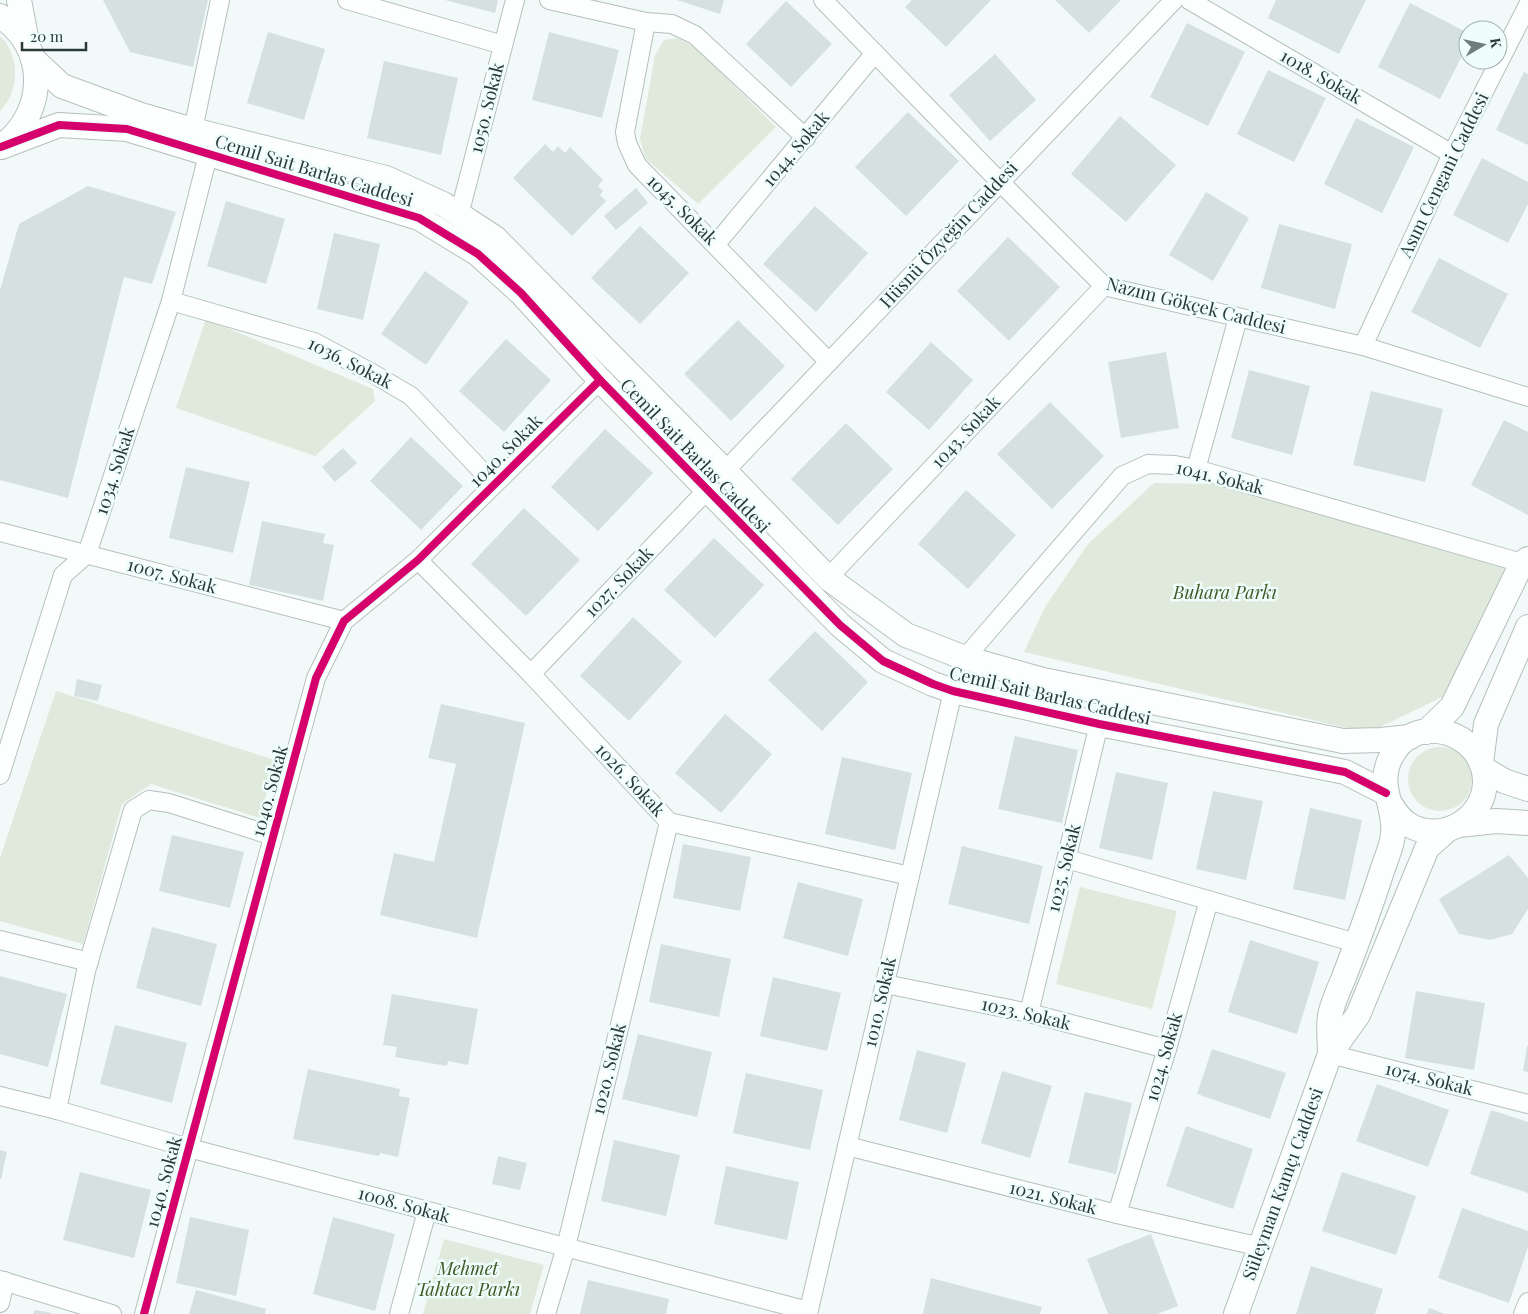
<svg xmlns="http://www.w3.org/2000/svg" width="1528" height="1314" viewBox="0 0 1528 1314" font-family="'Playfair Display',serif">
<rect width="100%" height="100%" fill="#f2faf9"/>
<g fill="#dfe9dc">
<path d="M0,36C20,55 20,91 0,111Z"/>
<path d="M678,38L696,48L776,127L698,204L645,158L640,139L655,55L664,40Z"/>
<path d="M206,319L373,389L375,401L315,456L176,408Z"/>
<path d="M1154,483L1211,484L1515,556L1444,696L1368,733L1024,652L1045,607L1088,544Z"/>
<path d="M56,691L275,760L260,818L151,784L122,804L83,944L0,921V858Z"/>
<circle cx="1440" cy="779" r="32"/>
<path d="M1080,887L1177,911L1152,1009L1056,984Z"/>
<path d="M444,1239L544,1265L530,1314H423Z"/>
</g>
<g fill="#d5e0e1">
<path d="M103,0H208L193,67L130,52Z"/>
<path d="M445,0H498L495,13Z"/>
<path d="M677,0H724L720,14Z"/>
<path d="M912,0H991L946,47L905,7Z"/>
<path d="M1055,0H1121L1089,33Z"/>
<path d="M1276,0H1366L1339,54L1268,18Z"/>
<path d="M786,1L832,44L791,87L746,44Z"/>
<path d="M1410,3L1468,33V44L1440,99L1378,67Z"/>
<path d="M1187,23L1245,52L1208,126L1150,97Z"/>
<path d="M268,32L325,49L304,120L247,103Z"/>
<path d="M549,32L619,50L602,118L532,100Z"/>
<path d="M995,54L1036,100L990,141L949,95Z"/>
<path d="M384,61L458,78L441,155L367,138Z"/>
<path d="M1268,70L1326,98L1294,162L1237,134Z"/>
<path d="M1524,72L1528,74V145L1496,130Z"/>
<path d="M908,112L959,161L906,216L855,167Z"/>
<path d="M1120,116L1176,165L1126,222L1071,174Z"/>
<path d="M1356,118L1414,147L1382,213L1324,184Z"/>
<path d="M545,144L553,152L558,146L565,153L570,147L603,180L598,186L603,191L600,195L606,201L572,236L513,178Z"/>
<path d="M1482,158L1528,182V204L1508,243L1453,215Z"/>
<path d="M88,186L176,212L152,284L124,277L68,498L0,480V290L19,224Z"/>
<path d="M636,188L648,203L616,230L604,216Z"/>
<path d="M1206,192L1249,218L1213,281L1169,255Z"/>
<path d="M226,201L285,219L266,284L207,266Z"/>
<path d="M815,206L868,253L816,312L763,264Z"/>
<path d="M1279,224L1352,244L1335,309L1261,288Z"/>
<path d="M640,226L689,273L640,324L591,278Z"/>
<path d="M334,233L380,244L363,320L317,309Z"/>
<path d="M1008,237L1060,287L1009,341L957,291Z"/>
<path d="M1439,258L1508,294L1480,348L1411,312Z"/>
<path d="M425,271L469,302L426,365L381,334Z"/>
<path d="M738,320L785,366L731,421L684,374Z"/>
<path d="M506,339L551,380L504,432L459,391Z"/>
<path d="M931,342L973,380L929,430L886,392Z"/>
<path d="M1166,352L1179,428L1121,438L1108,362Z"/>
<path d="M1249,370L1310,386L1292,455L1231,438Z"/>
<path d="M1371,391L1443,409L1425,482L1353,465Z"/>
<path d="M1050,402L1104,456L1052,509L997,454Z"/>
<path d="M1504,420L1528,432V515L1471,485Z"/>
<path d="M846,423L893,469L838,525L791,479Z"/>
<path d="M605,429L653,473L598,531L551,487Z"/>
<path d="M411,437L463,486L421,530L370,481Z"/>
<path d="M343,448L357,463L335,482L322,467Z"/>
<path d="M186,467L250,482L233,553L169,538Z"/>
<path d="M966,490L1016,535L968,589L918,544Z"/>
<path d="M524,508L580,560L526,616L471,564Z"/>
<path d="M262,521L325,534L323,543L334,545L323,601L249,585Z"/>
<path d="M714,538L764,585L715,638L664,590Z"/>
<path d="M633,617L682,662L629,721L580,676Z"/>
<path d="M815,631L868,682L822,731L768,680Z"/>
<path d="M77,679L102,685L98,701L74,696Z"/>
<path d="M441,704L525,723L477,938L380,915L394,853L434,862L456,764L428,758Z"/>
<path d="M725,714L772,754L721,813L675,773Z"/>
<path d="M1015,736L1078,750L1062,823L998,809Z"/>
<path d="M842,757L912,773L895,850L825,834Z"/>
<path d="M1116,772L1168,783L1152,860L1099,848Z"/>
<path d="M1213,791L1263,801L1246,880L1196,869Z"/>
<path d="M1310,808L1362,820L1345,900L1293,889Z"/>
<path d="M172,835L244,852L230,908L159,891Z"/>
<path d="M683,844L751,857L740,911L673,898Z"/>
<path d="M962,846L1043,866L1029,924L948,904Z"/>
<path d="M1509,855L1528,878V909L1512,934L1490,940L1459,934L1439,899Z"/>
<path d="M798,882L863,899L848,956L783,938Z"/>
<path d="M152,927L217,944L201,1006L136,988Z"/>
<path d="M1250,940L1319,962L1297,1034L1228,1012Z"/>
<path d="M661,944L731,959L719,1017L649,1002Z"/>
<path d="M0,976L67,994L48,1067L0,1054Z"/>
<path d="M773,977L841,993L827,1051L760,1036Z"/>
<path d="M1416,991L1485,1003L1474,1070L1405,1058Z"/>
<path d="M392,994L478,1009L468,1065L448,1061L447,1066L395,1057L397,1047L383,1045Z"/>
<path d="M115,1025L187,1043L172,1103L100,1084Z"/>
<path d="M638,1034L712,1052L697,1117L622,1099Z"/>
<path d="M1527,1046H1528V1072L1523,1071Z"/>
<path d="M1212,1049L1286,1073L1270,1119L1197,1094Z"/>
<path d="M917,1050L966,1063L947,1133L899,1120Z"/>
<path d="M308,1069L400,1089L399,1096L410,1098L398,1157L380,1153L379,1156L293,1139Z"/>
<path d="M1002,1071L1052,1086L1030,1158L981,1143Z"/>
<path d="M746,1073L823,1090L810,1150L733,1133Z"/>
<path d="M1377,1084L1449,1110L1428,1167L1356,1141Z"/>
<path d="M1085,1092L1132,1103L1116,1174L1068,1163Z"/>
<path d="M1491,1110L1528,1122V1193L1470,1174Z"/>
<path d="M1186,1126L1253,1149L1233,1209L1166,1186Z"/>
<path d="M614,1140L680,1155L666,1216L601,1201Z"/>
<path d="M0,1150L7,1152L1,1179H0Z"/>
<path d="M498,1156L527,1163L520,1190L492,1184Z"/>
<path d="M726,1166L799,1182L787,1240L714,1224Z"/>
<path d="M80,1172L151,1190L134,1258L63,1240Z"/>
<path d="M1342,1172L1416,1196L1396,1255L1322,1231Z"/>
<path d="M1462,1208L1528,1231V1247L1509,1303L1438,1278Z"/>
<path d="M190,1217L249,1230L236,1296L176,1283Z"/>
<path d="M333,1217L395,1234L375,1311L313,1294Z"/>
<path d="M1151,1234L1178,1306L1157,1314H1108L1087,1259Z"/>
<path d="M1311,1266L1383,1289L1375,1314H1296Z"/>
<path d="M931,1278L1042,1307L1040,1314H923Z"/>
<path d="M588,1280L669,1299L666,1314H580Z"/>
<path d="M196,1290L266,1309L265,1314H189Z"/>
<path d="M1429,1308L1445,1314H1427Z"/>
<path d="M35,1310L51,1313V1314H33Z"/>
</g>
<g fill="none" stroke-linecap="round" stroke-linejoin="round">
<g stroke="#b5c0be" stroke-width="20">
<g id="street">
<path d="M347,0L503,45"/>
<path d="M549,0L646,22L672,24L695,35L806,138"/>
<path d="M823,0L999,181L1104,286L1363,346L1528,397"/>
<path d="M1189,0L1452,154"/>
<path d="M646,22L625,132L627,143L637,165L829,362"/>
<path d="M193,130L220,0"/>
<path d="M459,215L515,0"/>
<path d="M716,244L875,53"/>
<path d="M171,301L314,342L372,373L411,396L494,484"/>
<path d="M1363,346L1452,154L1528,5"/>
<path d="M1196,469L1238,318"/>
<path d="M725,471L1174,0"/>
<path d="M0,532L344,621"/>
<path d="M418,560L531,674L669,822L910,876"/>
<path d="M828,578L1104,286"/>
<path d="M965,658L1122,476L1148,464L1175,465L1196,469L1522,563"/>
<path d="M531,674L707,490"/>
<path d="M0,775L63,575L87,554L171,301L208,155"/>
<path d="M1067,859L1356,943"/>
<path d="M0,940L89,962"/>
<path d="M885,984L1029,1013L1167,1049"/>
<path d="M1029,1013L1099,724"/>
<path d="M1330,1054L1528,1104"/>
<path d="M0,1096L57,1110L189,1148L808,1311"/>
<path d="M57,1110L86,971L133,810L149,800L169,803L273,836"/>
<path d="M847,1146L1117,1214L1261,1247"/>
<path d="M1117,1214L1167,1049L1209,900"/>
<path d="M0,1280L112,1314"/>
<path d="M0,1303L5,1281"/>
<path d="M144,1314L316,678L344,621L418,560L600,380"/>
<path d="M399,1314L427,1211"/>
<path d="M546,1314L566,1247L669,822"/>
<path d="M808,1314L953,691"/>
<path d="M1523,1314L1528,1302"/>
</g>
</g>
<g stroke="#b5c0be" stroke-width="26">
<g id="secondary">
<path d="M19,0L27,42"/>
<path d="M0,16C47,46 47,109 6,143"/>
<path d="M33,59L62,86L141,115L193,130L386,178L443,204L495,238L725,471L828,578L906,635L965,658L1043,680L1343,741L1381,740L1410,737"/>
<path d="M1,147L59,125L127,129L419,218L478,254L521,293L600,380L840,625L883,661L933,684L953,691L1099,724L1345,772L1386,793"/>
<path d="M1426,732L1452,707L1522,563L1528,559"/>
<path d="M1481,763L1486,724L1528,627"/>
<path d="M1484,769L1504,781L1528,789"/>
<path d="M1459,825L1496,821L1528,823"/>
<path d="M1330,1054C1330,1042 1328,1028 1330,1016C1332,1004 1339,989 1344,977C1357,943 1370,909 1381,874C1385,861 1392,847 1393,834C1396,805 1376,786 1391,757C1414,710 1484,731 1485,781C1485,819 1442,844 1409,825C1401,820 1396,813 1391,805"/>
<path d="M1236,1314L1330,1054L1358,1015L1427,848L1447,830"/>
</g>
</g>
<use href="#street" stroke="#fdfefe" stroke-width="18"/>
<use href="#secondary" stroke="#fdfefe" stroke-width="24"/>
<g stroke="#effefc" stroke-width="11">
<g id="cycleway">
<path d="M1,147L59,125L127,129L419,218L478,254L521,293L600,380L840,625L883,661L933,684L953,691L1099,724L1345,772L1386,793"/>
<path d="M144,1314L316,678L344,621L418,560L600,380"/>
</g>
</g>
<use href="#cycleway" stroke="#d6006c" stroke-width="8"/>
</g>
<g text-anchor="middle" stroke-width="5" stroke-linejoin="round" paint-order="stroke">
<g font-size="18" fill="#2b3a38" stroke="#effefc">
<text transform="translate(1321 77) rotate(30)" y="6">1018. Sokak</text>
<text transform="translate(487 108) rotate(-76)" y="6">1050. Sokak</text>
<text transform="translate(796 149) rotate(-50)" y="6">1044. Sokak</text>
<text transform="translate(314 171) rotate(17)" y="6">Cemil Sait Barlas Caddesi</text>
<text transform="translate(1444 175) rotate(-64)" y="6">Asım Cengani Caddesi</text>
<text transform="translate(682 210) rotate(45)" y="6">1045. Sokak</text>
<text transform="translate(949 235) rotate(-47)" y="6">Hüsnü Özyeğin Caddesi</text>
<text transform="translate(1196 306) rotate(14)" y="6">Nazım Gökçek Caddesi</text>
<text transform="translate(350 363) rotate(27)" y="6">1036. Sokak</text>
<text transform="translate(966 432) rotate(-47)" y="6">1043. Sokak</text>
<text transform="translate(506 451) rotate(-45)" y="6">1040. Sokak</text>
<text transform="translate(695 456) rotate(46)" y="6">Cemil Sait Barlas Caddesi</text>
<text transform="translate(115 471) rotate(-72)" y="6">1034. Sokak</text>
<text transform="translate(1220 478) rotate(14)" y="6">1041. Sokak</text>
<text transform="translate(172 576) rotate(15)" y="6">1007. Sokak</text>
<text transform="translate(619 582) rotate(-46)" y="6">1027. Sokak</text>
<text transform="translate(1050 696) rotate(13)" y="6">Cemil Sait Barlas Caddesi</text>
<text transform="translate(630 780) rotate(47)" y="6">1026. Sokak</text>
<text transform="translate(270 791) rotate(-75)" y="6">1040. Sokak</text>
<text transform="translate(1064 868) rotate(-76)" y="6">1025. Sokak</text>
<text transform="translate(880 1002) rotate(-77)" y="6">1010. Sokak</text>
<text transform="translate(1026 1014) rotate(13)" y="6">1023. Sokak</text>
<text transform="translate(1164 1057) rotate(-74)" y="6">1024. Sokak</text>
<text transform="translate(609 1069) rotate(-76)" y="6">1020. Sokak</text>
<text transform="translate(1429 1079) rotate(14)" y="6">1074. Sokak</text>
<text transform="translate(164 1182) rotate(-75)" y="6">1040. Sokak</text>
<text transform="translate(1283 1184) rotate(-70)" y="6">Süleyman Kamçı Caddesi</text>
<text transform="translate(1053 1198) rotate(14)" y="6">1021. Sokak</text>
<text transform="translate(404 1205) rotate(15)" y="6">1008. Sokak</text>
</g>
<g font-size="18" font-style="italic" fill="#415a25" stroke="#effefc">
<text x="1225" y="599">Buhara Parkı</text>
<text x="468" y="1275">Mehmet<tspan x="468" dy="21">Tahtacı Parkı</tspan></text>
</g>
</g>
<g transform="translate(1483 45) rotate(81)"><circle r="24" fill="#effefc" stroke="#a1b0ae"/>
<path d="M0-4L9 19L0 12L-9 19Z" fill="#717d7c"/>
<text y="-8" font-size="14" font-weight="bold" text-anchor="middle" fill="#2b3a38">K</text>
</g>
<path d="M22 42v8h64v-8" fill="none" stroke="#2b3a38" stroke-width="2.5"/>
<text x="30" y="42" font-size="15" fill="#2b3a38" stroke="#effefc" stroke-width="4" paint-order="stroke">20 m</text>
</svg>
